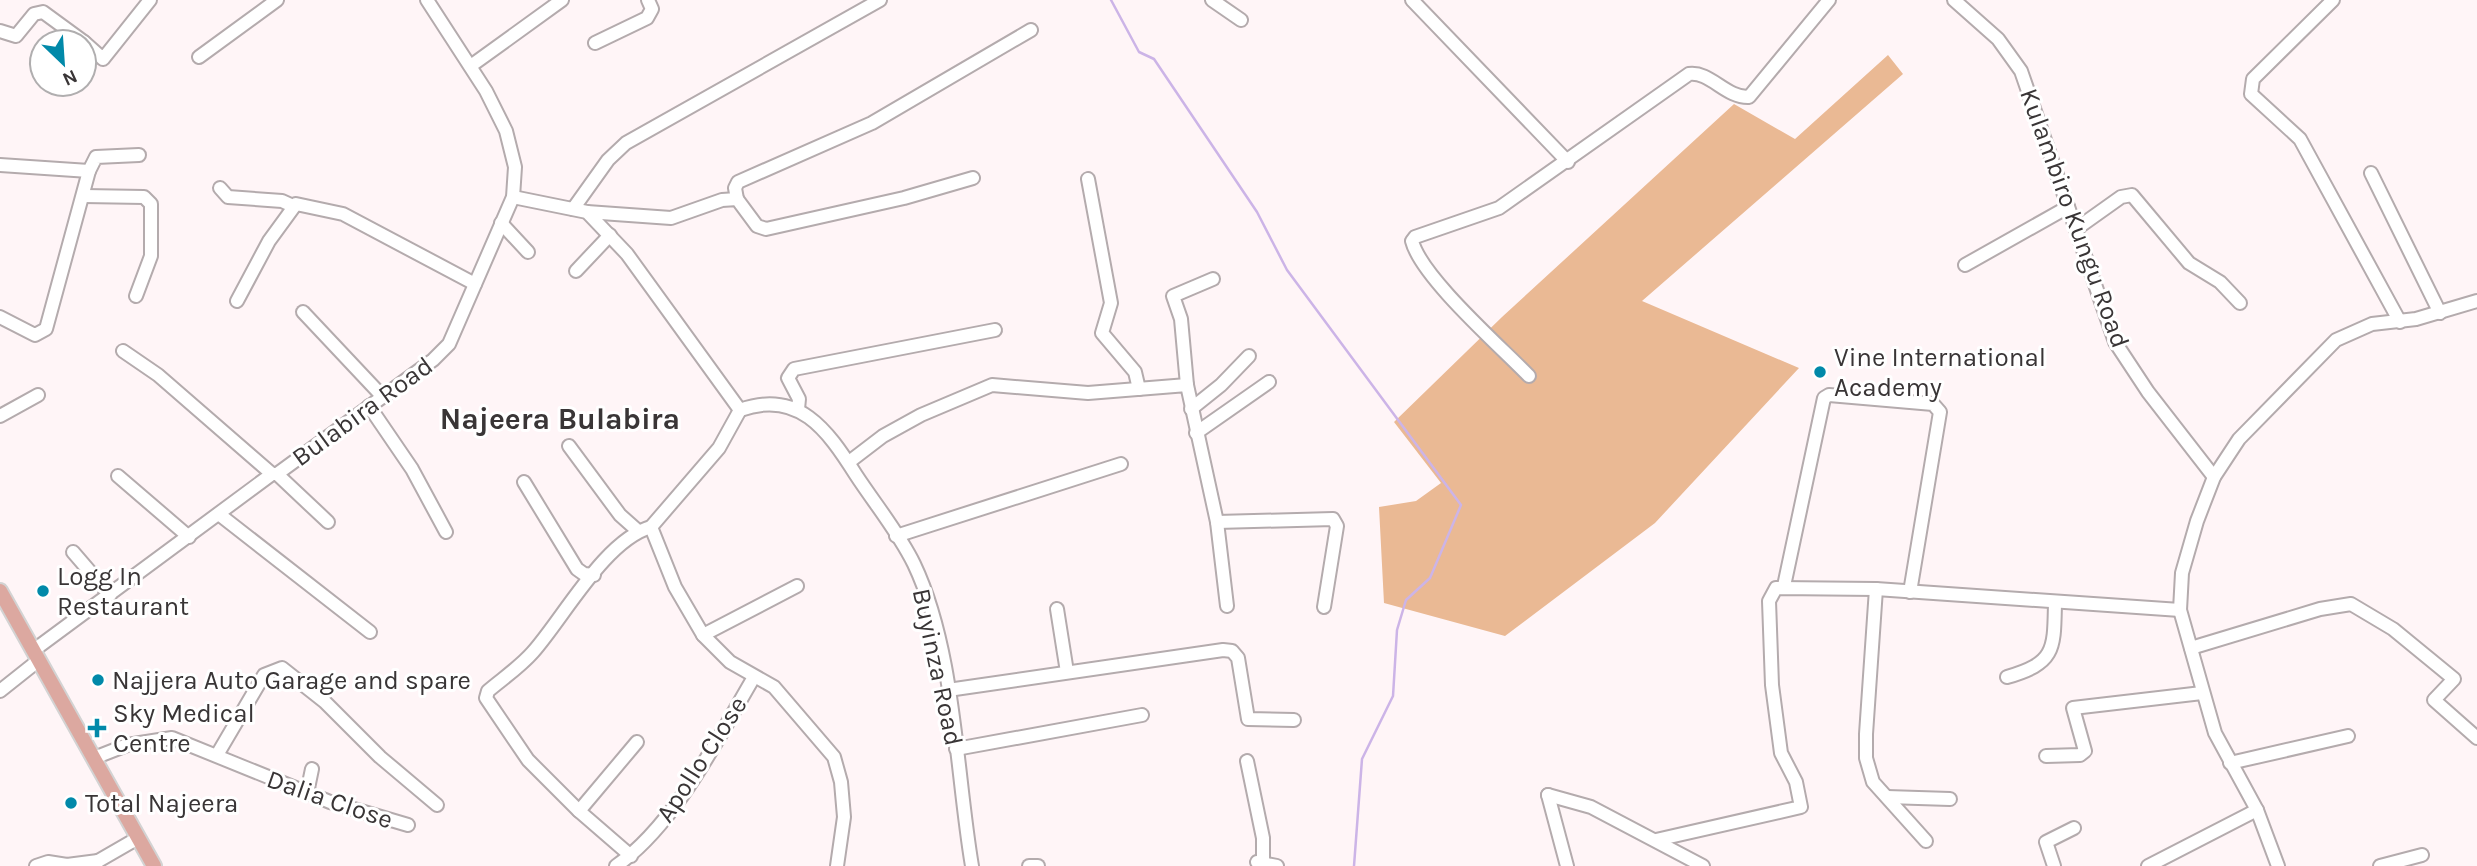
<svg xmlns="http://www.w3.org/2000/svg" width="2477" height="866" viewBox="0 0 2477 866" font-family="Karla,sans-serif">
<rect width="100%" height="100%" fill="#fff5f7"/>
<path fill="#eab994" d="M1888,55L1903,74L1642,301L1799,368L1655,523L1505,636L1384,603L1379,507L1416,501L1441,483L1394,422L1502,317L1734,104L1795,139Z"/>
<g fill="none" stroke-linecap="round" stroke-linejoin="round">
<path stroke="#ccb4e7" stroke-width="2.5" d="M1111,0L1139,52L1154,59L1257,212L1287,270L1461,505L1430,578L1406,600L1397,630L1393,696L1362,759L1354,866"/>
<g stroke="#b4abad" stroke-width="16">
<g id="minor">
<path d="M1212,0L1241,20"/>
<path d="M1412,0L1568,162"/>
<path d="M1954,0L1998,39L2021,71L2115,342L2148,392L2214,477"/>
<path d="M2333,0L2253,79L2251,94L2300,139L2400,322"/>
<path d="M0,31L16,36L34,14L43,12L84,42"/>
<path d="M84,42L103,59L150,0"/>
<path d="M595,43L647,18L652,9L648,0"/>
<path d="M199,57L277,0"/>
<path d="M472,65L562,0"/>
<path d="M0,165L89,171L96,157L139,155"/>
<path d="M2371,173L2440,313"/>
<path d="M1088,179L1111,303L1102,333L1135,372L1139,389"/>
<path d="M220,188L228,197L282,201L293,206"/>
<path d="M84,196L144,197L151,204V256L136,296"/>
<path d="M513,197L587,212L627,254L740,410C798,389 827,429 856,475C875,504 899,533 914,564C955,650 956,772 972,866"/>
<path d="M737,199L735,188L738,182L872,123L1031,30"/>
<path d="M573,209L608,160L626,143L880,0"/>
<path d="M587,212L671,218L722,200L737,199L757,226L766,229L904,198L973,178"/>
<path d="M501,223L528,252"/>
<path d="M2076,229L2121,197L2132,195L2189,263L2220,282L2240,303"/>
<path d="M1965,265L2068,207"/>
<path d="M576,271L610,235"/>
<path d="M237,301L269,241L296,204L343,214L475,284"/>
<path d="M303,312L383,397"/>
<path d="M0,317L35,335L46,329L89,171"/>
<path d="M123,351L158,375L272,474"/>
<path d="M1529,376C1501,347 1421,277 1412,241L1415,237L1499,208L1689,74C1710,71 1726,98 1749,97L1829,0"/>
<path d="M1187,385L1181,319L1173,296L1213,279"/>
<path d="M369,406L412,469L446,532"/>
<path d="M798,409L799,399L788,378L794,369L995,330"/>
<path d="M1191,409L1221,385L1249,356"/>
<path d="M740,410L719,448L651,527L675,587L703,635L730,662L774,687L834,757L841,782L844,817L837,866"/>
<path d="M0,416L38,395"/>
<path d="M1196,433L1269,382"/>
<path d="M569,446L620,515L638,531"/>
<path d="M849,462L883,436L921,415L992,385L1088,393L1187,385L1217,522L1227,606"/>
<path d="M277,474L328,522"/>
<path d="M118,476L189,537"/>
<path d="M524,482L577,569L584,574L594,575"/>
<path d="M220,515L370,632"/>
<path d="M1217,522L1333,519L1337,526L1324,607"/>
<path d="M896,536L1121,464"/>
<path d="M73,552L110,595"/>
<path d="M1784,586L1824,398L1829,395L1933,404L1940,412L1910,592"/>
<path d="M1876,589L1866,734V758L1873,782L1926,841"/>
<path d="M1057,609L1067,672"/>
<path d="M703,635L797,586"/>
<path d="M2191,648L2320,609L2351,604L2393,629L2454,679L2434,700L2477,738"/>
<path d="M34,650L272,474H277L433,360L449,344L513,197L515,167L506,131L486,91L427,0"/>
<path d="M2007,677C2056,663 2054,649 2055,602"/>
<path d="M948,690L1223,650L1232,651L1238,658L1248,719L1294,720"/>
<path d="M0,691L39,660"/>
<path d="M956,749L1142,715"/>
<path d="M217,755L264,675L282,668L325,702L380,757L437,805"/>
<path d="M2046,756L2080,755L2085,751L2073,708L2202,693"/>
<path d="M94,758L127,745L172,738L330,802L408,825"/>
<path d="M1247,761L1263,838V861"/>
<path d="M2230,763L2348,736"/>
<path d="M307,793L312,769"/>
<path d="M1548,795L1591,807L1703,866"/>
<path d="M1548,795L1567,866"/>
<path d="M1887,797L1950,799"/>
<path d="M579,811L528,760L486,698L488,691C502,679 520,667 533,652C564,617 605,540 651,527"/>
<path d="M1656,840L1801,807L1796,782L1781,753L1772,685L1769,601L1776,588L1876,589L2180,610"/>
<path d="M631,856L579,811L637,742"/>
<path d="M1257,862L1277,866"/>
<path d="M93,864L138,838"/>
<path d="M36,866L48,862L67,865L98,861"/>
<path d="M616,866C675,825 718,738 754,677"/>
<path d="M1029,866H1038"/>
<path d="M2054,866L2046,842L2074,828"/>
<path d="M2148,866L2257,810"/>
<path d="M2278,866L2257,810L2215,733L2180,610L2182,573L2197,521L2214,477L2239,439L2336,340L2372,324L2416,319L2477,301"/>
<path d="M2380,866L2422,855"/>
</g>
</g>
<g stroke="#d3d3d3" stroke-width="18">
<path id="major" d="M0,591L154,866"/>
</g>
<use href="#minor" stroke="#fff" stroke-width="12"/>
<use href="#major" stroke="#dca8a0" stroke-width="14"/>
</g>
<g fill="#0189a9" stroke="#fff" stroke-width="2.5">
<circle cx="1820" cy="372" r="7"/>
<circle cx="43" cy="591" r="7"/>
<circle cx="98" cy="680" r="7"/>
<path d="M93.5 717.5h7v7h7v7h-7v7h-7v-7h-7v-7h7z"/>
<circle cx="71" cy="803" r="7"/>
</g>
<g text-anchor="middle" stroke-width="6" stroke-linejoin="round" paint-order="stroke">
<g font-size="26" fill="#393536" stroke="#fff">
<text transform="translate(2075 218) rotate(70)" y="9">Kulambiro Kungu Road</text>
<text transform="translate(362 411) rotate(-36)" y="9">Bulabira Road</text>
<text transform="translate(938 667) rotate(78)" y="9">Buyinza Road</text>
<text transform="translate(701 759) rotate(-57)" y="9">Apollo Close</text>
<text transform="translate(330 799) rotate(19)" y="9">Dalia Close</text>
</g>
<g font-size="26" fill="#393536" stroke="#fff" text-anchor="start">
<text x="1834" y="366">Vine International<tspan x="1834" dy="30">Academy</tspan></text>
<text x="57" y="585">Logg In<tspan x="57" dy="30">Restaurant</tspan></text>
<text x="112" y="689">Najjera Auto Garage and spare</text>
<text x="113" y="722">Sky Medical<tspan x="113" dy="30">Centre</tspan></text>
<text x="85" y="812">Total Najeera</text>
</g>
<g font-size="30" font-weight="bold" fill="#393536" stroke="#fff">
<text x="560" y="429">Najeera Bulabira</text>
</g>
</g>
<g transform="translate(63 63) rotate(155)"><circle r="33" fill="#ffffff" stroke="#b0aeaf" stroke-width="2"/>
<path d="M0-5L12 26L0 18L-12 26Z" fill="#0189a9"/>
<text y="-10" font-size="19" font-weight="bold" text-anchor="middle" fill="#393536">N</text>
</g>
</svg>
